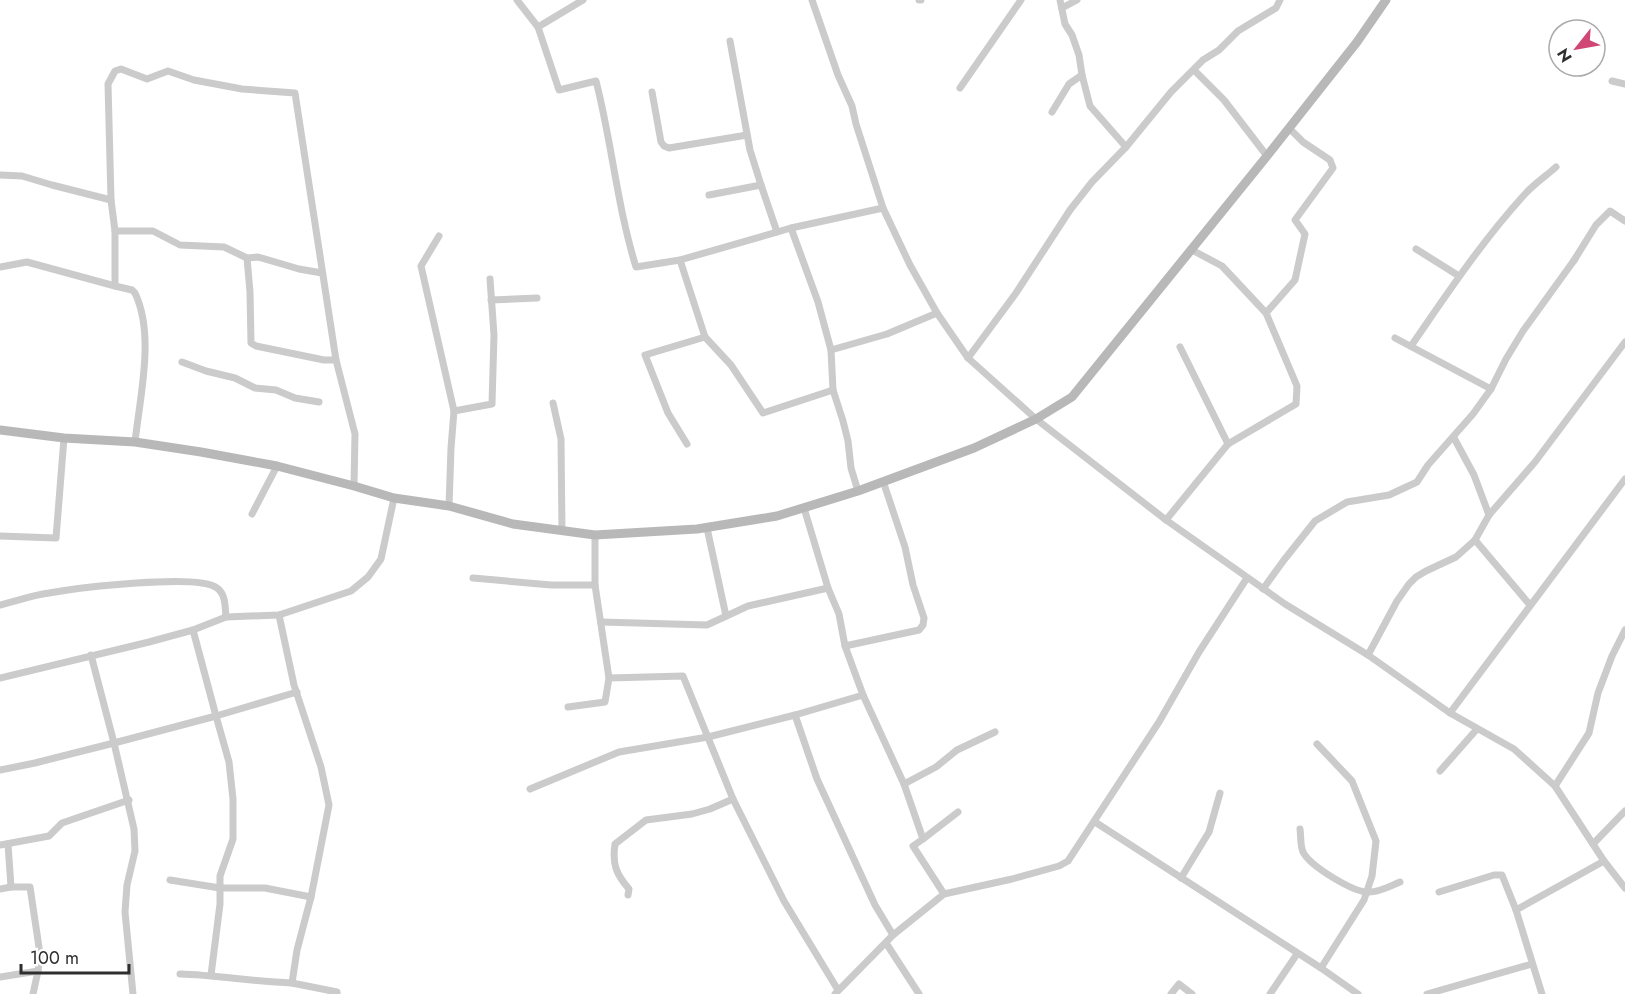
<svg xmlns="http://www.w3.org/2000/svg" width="1625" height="994" viewBox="0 0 1625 994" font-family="Jost,sans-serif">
<rect width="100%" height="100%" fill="#fff"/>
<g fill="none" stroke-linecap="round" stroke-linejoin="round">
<g stroke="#cbcbcb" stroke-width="7">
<path d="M517,0L538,27L559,90L596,81C612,143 617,206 636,267L680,260L791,228L883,208"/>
<path d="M812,0L838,75L852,106L856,124L883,208L910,265L937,313L968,358L1036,419L1166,520L1285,604L1368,655L1450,713L1514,749L1555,786L1604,861L1625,888"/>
<path d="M919,0H921"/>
<path d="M1060,0L1065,24L1072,35L1079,55L1082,75L1090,106L1126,147"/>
<path d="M1062,8L1077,0"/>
<path d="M538,27L583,0"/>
<path d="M730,41L750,150L761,185"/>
<path d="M1194,70L1224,100L1267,156"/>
<path d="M1612,81L1625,84"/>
<path d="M960,88L1021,0"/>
<path d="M652,92L661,142L664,146L669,148L747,135"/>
<path d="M1052,112L1069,84L1082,75"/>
<path d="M0,175L22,176L52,185L111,200L115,231V286L132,290L135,293C155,335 140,396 135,442"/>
<path d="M709,195L761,185L777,232"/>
<path d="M111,200L108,84L115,71L121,69L147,79L168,71L194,80L242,89L295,93L336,360L355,434L354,486"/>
<path d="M791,228L818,302L831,350L833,390L843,421L848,441L851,468L858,491"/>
<path d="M115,231H153L180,245L224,247L247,258L258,257L299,269L322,273"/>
<path d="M439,236L421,266L454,411"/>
<path d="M1416,249L1459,276"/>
<path d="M1192,250L1222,266L1266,313"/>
<path d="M247,258L250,292L251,343L256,346L324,360H336"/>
<path d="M680,260L705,337L731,365L763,413L833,390"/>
<path d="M1573,262L1596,225L1610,211L1625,221"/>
<path d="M0,267L27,262L115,286"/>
<path d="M491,300L537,298"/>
<path d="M1395,338L1491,389"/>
<path d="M1411,346C1447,294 1482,241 1525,194C1534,184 1546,176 1556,167"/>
<path d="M1180,347L1228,444"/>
<path d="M831,350L887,334L937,313"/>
<path d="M968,358L1016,293L1070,210L1092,182L1126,147L1171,92L1203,60L1219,50L1238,31L1276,8L1280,0"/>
<path d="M182,362L206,371L235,378L255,388L276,390L295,398L319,402"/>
<path d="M553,403L561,439L562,531"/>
<path d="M1454,438L1474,475L1489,515"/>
<path d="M687,444L668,413L645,355L705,337"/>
<path d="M449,506L451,448L454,411L492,404L494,335L490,279"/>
<path d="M252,514L277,466"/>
<path d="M1166,520L1228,444L1296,404L1297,386L1266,313L1295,280L1305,234L1295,220L1333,168L1330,160L1303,142L1289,128"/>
<path d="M707,528L726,616"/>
<path d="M0,536L56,538L64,438"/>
<path d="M1475,540L1530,605"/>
<path d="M473,578L551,585H595V535"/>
<path d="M595,585L609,678"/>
<path d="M1263,589L1284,560L1315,521L1347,502L1389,495L1417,482L1428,465L1473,414L1491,389L1506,359L1523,331L1575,259"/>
<path d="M0,605C16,601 33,595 49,593C77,588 198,573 217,588C226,594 225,608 226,617"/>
<path d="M279,615L294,685L321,767L329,805L311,897L297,950L292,983L337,992V994"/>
<path d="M601,622L707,625L748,606L828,588"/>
<path d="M845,646L919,630L923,625L924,618L913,585L905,547L883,481"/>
<path d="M1368,655L1397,601L1409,584L1416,577L1426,571L1456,557L1475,540L1489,515L1535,462L1625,342"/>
<path d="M0,678L149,642L193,630L226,617L279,615L351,591L368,577L381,559L394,498"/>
<path d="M863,695L904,784L936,767L957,750L995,732"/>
<path d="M568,707L605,702L609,678L683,676L733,799L710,809L692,814L646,820L615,844C612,864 616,874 629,889L628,895"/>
<path d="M1450,713L1625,479"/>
<path d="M795,715L817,779L875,905L893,935"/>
<path d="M1317,744L1352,781L1376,841L1372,876L1364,900L1321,968"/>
<path d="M0,770L35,763L114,743L91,655"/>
<path d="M1440,771L1477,729"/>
<path d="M904,784L923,839L958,812"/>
<path d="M1555,786L1589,733L1598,693L1612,656L1625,630"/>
<path d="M530,789L619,752L708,737L795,715L863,695L845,646L839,614L828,588L804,508"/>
<path d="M733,799L784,901L838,990"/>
<path d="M1095,822L1321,968L1358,994"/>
<path d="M1300,829C1301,835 1300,845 1303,852C1310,866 1354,893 1369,892C1380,892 1390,886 1400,882"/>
<path d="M923,839L913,846L944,894"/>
<path d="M8,844L11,887H30L40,954L38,971L33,994"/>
<path d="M1593,844L1625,811"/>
<path d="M0,845L49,836L62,823L129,800"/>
<path d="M1181,878L1209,832L1220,793"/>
<path d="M170,880L220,888H265L311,897"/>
<path d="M0,889L11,887"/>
<path d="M1439,892L1494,875H1502L1516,910L1542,994"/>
<path d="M1516,910L1604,861"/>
<path d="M886,943L919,994"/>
<path d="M180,974C218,975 254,982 292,983"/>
<path d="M211,975L220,904V876L233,839V799L229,762L216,716L297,692"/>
<path d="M0,977L38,971"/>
<path d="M133,994L125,912L127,885L135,851L134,829L114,743L216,716L193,630"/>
<path d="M835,994L893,935L944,894L1012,879L1059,866L1068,861L1159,722L1199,652L1247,578"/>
<path d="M1171,994L1179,984L1192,994"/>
<path d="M1270,994L1297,954"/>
<path d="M1427,994L1532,964"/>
</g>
<path stroke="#b8b8b8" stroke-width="9" d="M0,430L64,438L135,442L201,452L277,466L354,486L394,498L449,506L513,524L595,535L697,529L777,516L858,491L974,448L1036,419L1072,397L1267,156L1357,42L1386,0"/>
</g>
<g transform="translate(1577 48) rotate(239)"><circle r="28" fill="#ffffff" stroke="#ababab" stroke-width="1.5"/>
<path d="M0-4.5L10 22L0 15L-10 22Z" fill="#d04675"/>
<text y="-9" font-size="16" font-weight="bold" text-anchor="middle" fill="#2e2e2e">N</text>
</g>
<path d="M21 964v9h108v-9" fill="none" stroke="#2e2e2e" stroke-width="3"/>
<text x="30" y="964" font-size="18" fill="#2e2e2e" stroke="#ffffff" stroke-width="4.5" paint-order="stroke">100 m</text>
</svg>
